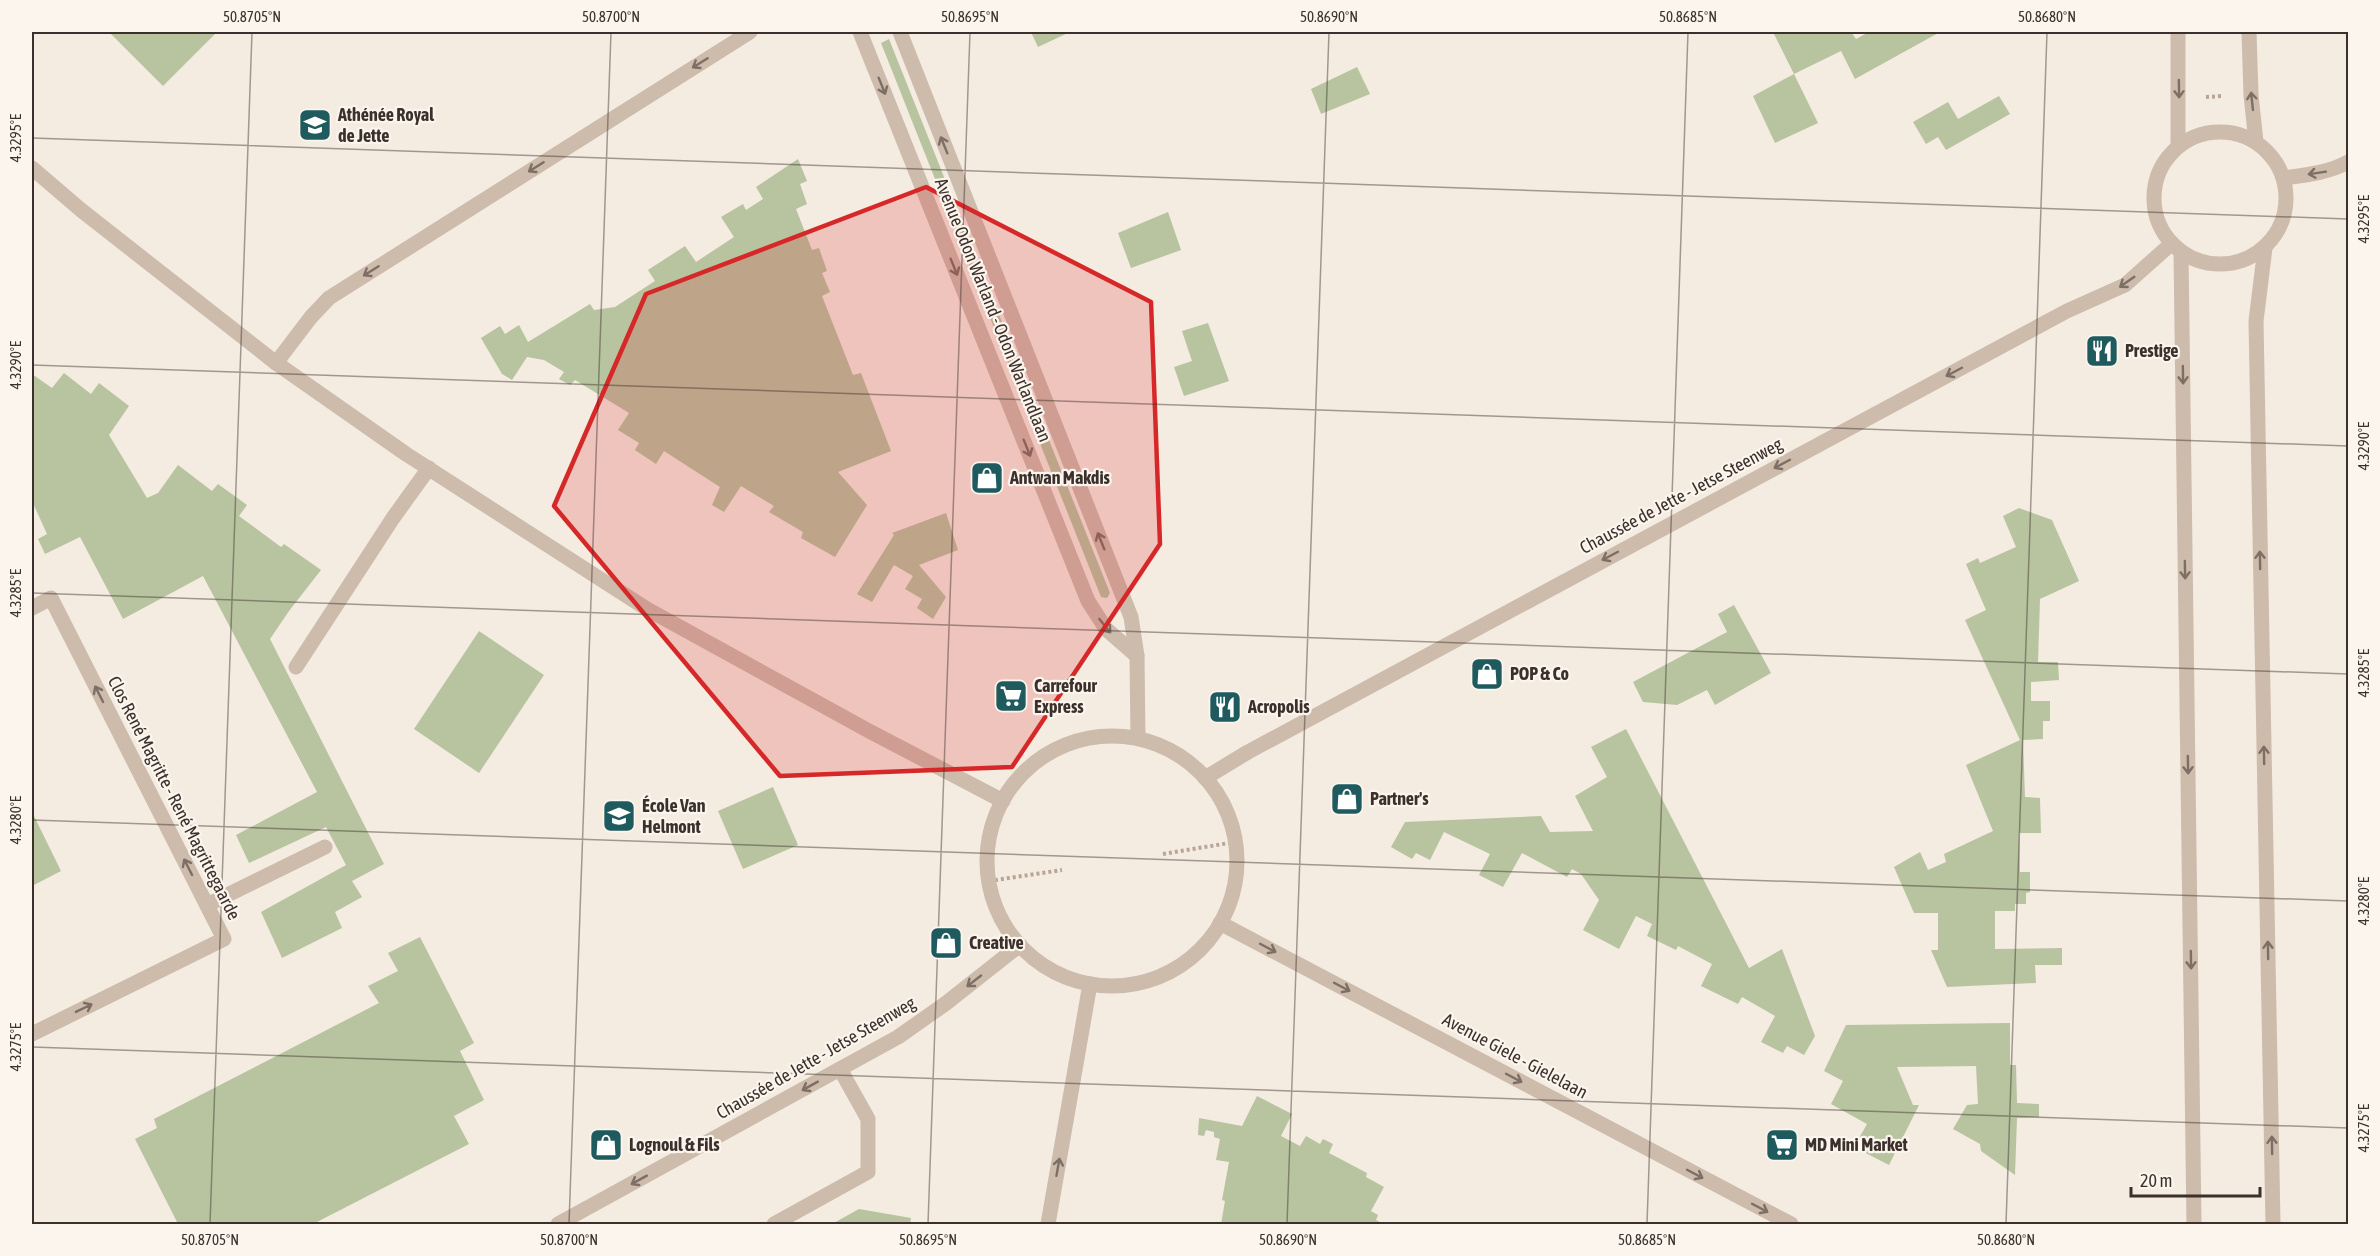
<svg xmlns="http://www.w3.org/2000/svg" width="2380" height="1256" viewBox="0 0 2380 1256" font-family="'Asap Condensed',sans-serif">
<rect width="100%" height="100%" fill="#f4ebe1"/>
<g fill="#b8c4a0">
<path d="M109,32H217L163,86Z"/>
<path d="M1031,32H1070L1038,47Z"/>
<path d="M1773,32H1851L1856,39L1869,32H1940L1855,79L1841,51L1794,74L1818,123L1775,143L1753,96L1794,74Z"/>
<path d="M889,39L1110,593L1107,598L1101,597L881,43Z"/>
<path d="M1357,67L1370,94L1321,114L1311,89Z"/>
<path d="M1999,96L2010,114L1946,150L1938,137L1926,144L1913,122L1948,102L1958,119Z"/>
<path d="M798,159L807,181L800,184L807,204L796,209L812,250L819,248L827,271L822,273L830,292L822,296L853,375L861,373L891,451L838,472L867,505L835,557L801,538L803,532L769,512L774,506L741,486L724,512L712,505L720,487L664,451L656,464L635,450L639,443L618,430L629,413L575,380L570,385L559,379L564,372L544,360L527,357L512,380L502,374L481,338L500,326L505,334L519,325L528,342L590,304L594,310L615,307L655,281L648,270L685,246L696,262L734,237L721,217L743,204L746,210L763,199L756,187Z"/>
<path d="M1168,212L1181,250L1131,268L1118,233Z"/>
<path d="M1208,323L1229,381L1184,396L1174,367L1192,361L1182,331Z"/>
<path d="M64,373L91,394L99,383L129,406L109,435L147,498L158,493L178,465L212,491L218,484L247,505L239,516L281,547L284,544L321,570L289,611L270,639L384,864L352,881L362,897L335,912L342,928L282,958L261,912L346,865L326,827L249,863L236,835L317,792L203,576L123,619L80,537L45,554L38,539L47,534L32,501V374L52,388Z"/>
<path d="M2019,508L2052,520L2079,581L2040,599L2038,662H2058L2059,680L2031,682V701H2050V721H2043V739L2023,740L2025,797L2040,798L2041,833H2019L2020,872H2030V892L2026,893V904H2015V911H1995V949L2062,948V965H2035L2036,983L1947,987L1931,950H1938V913H1914L1894,867L1920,852L1928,870L1946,862L1944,854L1993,831L1966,765L2020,740L1965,620L1986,610L1966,564L1978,558L1980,563L2016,547L2003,516Z"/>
<path d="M946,513L958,550L919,565L946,597L933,619L917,608L922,599L905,589L913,576L894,565L872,602L857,594L894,535L892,533Z"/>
<path d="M1734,605L1771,673L1715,705L1707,690L1677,705L1643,702L1633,682L1727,632L1718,614Z"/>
<path d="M479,631L544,675L479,773L414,729Z"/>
<path d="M1626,729L1749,968L1782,949L1815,1036L1804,1055L1787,1046L1783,1053L1761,1042L1775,1016L1742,997L1738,1004L1701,986L1712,964L1678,946L1676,950L1647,936L1652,924L1636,916L1619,949L1583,930L1599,900L1581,874L1572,869L1567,877L1522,853L1503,887L1479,875L1490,854L1444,832L1430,860L1416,853L1412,859L1391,847L1405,822L1541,816L1550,832L1593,831L1575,796L1607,777L1591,747Z"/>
<path d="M773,787L798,845L743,869L718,811Z"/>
<path d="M32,812L61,871L32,886Z"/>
<path d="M420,937L474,1043L460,1051L484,1100L454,1116L469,1144L313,1224H178L135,1139L157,1128L154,1119L379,1003L368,986L398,971L388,953Z"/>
<path d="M2010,1023V1065H2016L2017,1103L2039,1104V1117L2017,1118L2015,1175L1981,1151L1980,1144L1953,1129L1967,1105L1978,1104L1976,1066L1897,1067L1913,1105H1919L1889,1165L1854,1147L1867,1124L1831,1104L1843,1081L1824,1071L1846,1025Z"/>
<path d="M1257,1096L1292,1114L1281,1136L1300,1146L1306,1136L1320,1144L1323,1139L1333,1144L1329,1153L1367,1173L1366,1177L1384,1187L1371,1211L1378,1215L1376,1220L1383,1224H1221L1225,1201L1222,1200L1229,1162L1216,1160L1220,1139L1214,1137V1132L1206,1130L1204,1136L1198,1135L1199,1118L1242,1126Z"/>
<path d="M859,1209L911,1218L910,1224H832Z"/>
</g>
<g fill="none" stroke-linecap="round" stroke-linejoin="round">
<g stroke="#b9a596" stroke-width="4" stroke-dasharray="3 3" stroke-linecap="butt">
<path d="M2206,97L2223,96"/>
<path d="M1163,854L1235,842"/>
<path d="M989,881L1062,870"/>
</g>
<g stroke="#cdbbac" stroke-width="15">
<path d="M860,32L1088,601L1106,629L1137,656"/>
<path d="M900,32L1131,617L1137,656L1138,738"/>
<path d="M2178,32V146"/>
<path d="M2249,32L2251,95L2256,142"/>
<circle cx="2220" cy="198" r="66"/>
<path d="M32,168L81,210L276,363L406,454L647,609L869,731L1003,801"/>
<path d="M2283,178C2306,175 2328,173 2348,162"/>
<path d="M2265,248L2256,321L2273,1224"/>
<path d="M2181,253L2194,1224"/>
<path d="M276,363L311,317L329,298L750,32"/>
<path d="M32,608L51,598L224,939L32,1034"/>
<path d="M296,667L393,518L429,468"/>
<circle cx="1112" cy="861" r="125"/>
<path d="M1205,778L1248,752L2067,311L2125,285L2171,244"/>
<path d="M207,905L325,847"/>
<path d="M1220,923L1791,1224"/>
<path d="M558,1224L898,1037L945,1004L1020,945"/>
<path d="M774,1224L868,1172V1119L840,1069"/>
<path d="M1048,1224L1090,984"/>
</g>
</g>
<defs><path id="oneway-shaft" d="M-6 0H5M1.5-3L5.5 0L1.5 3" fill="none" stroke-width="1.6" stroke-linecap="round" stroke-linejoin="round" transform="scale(1.5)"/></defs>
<g stroke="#7d6f65">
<use href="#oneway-shaft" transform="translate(700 63) rotate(148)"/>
<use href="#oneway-shaft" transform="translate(882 86) rotate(68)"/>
<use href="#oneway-shaft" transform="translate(2179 89) rotate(89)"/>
<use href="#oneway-shaft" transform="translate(2252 101) rotate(-96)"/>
<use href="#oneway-shaft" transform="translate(944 145) rotate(-112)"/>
<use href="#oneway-shaft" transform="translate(536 167) rotate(148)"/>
<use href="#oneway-shaft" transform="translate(2317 173) rotate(171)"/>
<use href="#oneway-shaft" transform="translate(954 267) rotate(68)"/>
<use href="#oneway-shaft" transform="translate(371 271) rotate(148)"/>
<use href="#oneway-shaft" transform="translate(2127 282) rotate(145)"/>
<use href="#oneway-shaft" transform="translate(1954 372) rotate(152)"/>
<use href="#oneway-shaft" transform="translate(2183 375) rotate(89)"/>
<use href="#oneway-shaft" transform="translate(1027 448) rotate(68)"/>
<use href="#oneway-shaft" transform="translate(1782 464) rotate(152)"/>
<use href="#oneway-shaft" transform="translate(1101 541) rotate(-112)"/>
<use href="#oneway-shaft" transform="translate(1610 556) rotate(152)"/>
<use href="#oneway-shaft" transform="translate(2260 560) rotate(-91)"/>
<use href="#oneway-shaft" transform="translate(2185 570) rotate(89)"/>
<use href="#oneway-shaft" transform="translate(1105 626) rotate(51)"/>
<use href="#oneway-shaft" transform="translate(99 694) rotate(-117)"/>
<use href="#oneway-shaft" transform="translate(2264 755) rotate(-91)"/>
<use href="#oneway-shaft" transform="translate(2188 765) rotate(89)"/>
<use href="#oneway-shaft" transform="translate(188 867) rotate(-117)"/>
<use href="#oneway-shaft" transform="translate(1268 948) rotate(28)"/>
<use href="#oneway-shaft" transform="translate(2268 950) rotate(-91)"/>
<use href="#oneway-shaft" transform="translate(2191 960) rotate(89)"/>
<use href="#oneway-shaft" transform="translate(974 981) rotate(142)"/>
<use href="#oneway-shaft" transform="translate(1342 987) rotate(28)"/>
<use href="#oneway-shaft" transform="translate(84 1008) rotate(-26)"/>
<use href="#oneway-shaft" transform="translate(1514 1078) rotate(28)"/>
<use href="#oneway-shaft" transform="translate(810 1086) rotate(151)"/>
<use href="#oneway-shaft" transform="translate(2272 1145) rotate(-91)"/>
<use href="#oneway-shaft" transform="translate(1058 1167) rotate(-80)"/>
<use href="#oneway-shaft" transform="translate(1695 1174) rotate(28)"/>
<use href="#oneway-shaft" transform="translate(639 1180) rotate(151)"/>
<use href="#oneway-shaft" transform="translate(1760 1208) rotate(28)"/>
</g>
<path fill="#d62828" fill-opacity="0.2" stroke="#d62828" stroke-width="4.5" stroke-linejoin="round" d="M926,187L1151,302L1160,544L1012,767L780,776L554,506L646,294Z"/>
<path fill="none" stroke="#3b302b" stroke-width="1.5" stroke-opacity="0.45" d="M32,138L2348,219M32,365L2348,446M32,593L2348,674M32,820L2348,901M32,1047L2348,1128M210,1224L252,32M569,1224L611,32M928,1224L970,32M1287,1224L1329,32M1647,1224L1688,32M2006,1224L2047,32"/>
<defs>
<g id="school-square" transform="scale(1.725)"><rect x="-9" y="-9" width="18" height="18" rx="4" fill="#1f5a5e" stroke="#fbf5ee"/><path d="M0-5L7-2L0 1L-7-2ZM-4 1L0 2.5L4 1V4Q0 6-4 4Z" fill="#fff"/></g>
<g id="restaurant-square" transform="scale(1.725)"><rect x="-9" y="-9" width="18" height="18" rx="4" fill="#1f5a5e" stroke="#fbf5ee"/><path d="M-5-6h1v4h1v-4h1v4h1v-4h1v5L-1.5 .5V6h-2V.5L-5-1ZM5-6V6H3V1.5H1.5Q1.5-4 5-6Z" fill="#fff"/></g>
<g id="shop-square" transform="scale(1.725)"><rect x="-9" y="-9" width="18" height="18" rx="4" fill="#1f5a5e" stroke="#fbf5ee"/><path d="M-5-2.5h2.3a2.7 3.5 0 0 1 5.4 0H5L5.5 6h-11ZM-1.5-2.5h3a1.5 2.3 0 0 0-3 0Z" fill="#fff"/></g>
<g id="supermarket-square" transform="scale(1.725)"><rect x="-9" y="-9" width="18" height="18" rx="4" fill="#1f5a5e" stroke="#fbf5ee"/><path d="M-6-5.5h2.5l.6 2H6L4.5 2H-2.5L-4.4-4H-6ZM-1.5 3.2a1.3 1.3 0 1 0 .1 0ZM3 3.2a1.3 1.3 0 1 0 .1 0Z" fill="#fff"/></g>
</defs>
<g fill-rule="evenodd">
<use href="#school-square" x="315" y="125"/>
<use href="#restaurant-square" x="2102" y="351"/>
<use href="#shop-square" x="987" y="478"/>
<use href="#shop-square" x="1487" y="674"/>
<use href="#supermarket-square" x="1011" y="696"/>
<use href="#restaurant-square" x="1225" y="707"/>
<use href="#shop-square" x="1347" y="799"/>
<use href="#school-square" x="619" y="816"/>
<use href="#shop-square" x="946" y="943"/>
<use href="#shop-square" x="606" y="1145"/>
<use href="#supermarket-square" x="1782" y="1145"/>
</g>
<g text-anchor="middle" stroke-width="4.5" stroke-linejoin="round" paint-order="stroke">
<g font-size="18" font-weight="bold" fill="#3b302b" stroke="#fbf5ee" text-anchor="start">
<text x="338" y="121">Athénée Royal<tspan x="338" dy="21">de Jette</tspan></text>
<text x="2125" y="357">Prestige</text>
<text x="1010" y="484">Antwan Makdis</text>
<text x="1510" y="680">POP &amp; Co</text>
<text x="1034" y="692">Carrefour<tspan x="1034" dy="21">Express</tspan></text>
<text x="1248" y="713">Acropolis</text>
<text x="1370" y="805">Partner's</text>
<text x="642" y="812">École Van<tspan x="642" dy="21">Helmont</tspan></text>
<text x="969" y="949">Creative</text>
<text x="629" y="1151">Lognoul &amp; Fils</text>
<text x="1805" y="1151">MD Mini Market</text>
</g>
<g font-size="18" fill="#3b302b" stroke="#fbf5ee">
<text transform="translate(993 310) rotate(68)" y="6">Avenue Odon Warland - Odon Warlandlaan</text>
<text transform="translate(1681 496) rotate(-28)" y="6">Chaussée de Jette - Jetse Steenweg</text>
<text transform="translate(174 798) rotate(63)" y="6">Clos René Magritte - René Magrittegaarde</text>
<text transform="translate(1515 1056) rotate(28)" y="6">Avenue Giele - Gielelaan</text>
<text transform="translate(816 1058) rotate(-30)" y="6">Chaussée de Jette - Jetse Steenweg</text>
</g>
</g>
<rect width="2380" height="1256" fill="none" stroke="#fbf5ee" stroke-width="66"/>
<path d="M2131 1187v9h129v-9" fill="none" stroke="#3b302b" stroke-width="3"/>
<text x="2140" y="1187" font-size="18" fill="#3b302b" stroke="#fbf5ee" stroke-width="4.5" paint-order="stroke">20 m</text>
<rect x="33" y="33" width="2314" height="1190" fill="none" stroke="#3b302b" stroke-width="2"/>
<g font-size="15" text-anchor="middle" fill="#3b302b">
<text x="252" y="22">50.8705°N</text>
<text x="611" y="22">50.8700°N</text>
<text x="970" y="22">50.8695°N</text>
<text x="1329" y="22">50.8690°N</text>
<text x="1688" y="22">50.8685°N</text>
<text x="2047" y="22">50.8680°N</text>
<text transform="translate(16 138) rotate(-90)" y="5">4.3295°E</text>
<text transform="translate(2364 219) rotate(-90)" y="5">4.3295°E</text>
<text transform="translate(16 365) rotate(-90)" y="5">4.3290°E</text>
<text transform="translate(2364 446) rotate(-90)" y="5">4.3290°E</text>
<text transform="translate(16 593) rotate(-90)" y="5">4.3285°E</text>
<text transform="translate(2364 673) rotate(-90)" y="5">4.3285°E</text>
<text transform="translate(16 820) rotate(-90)" y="5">4.3280°E</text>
<text transform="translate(2364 901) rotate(-90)" y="5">4.3280°E</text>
<text transform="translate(16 1047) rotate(-90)" y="5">4.3275°E</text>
<text transform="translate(2364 1128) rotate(-90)" y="5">4.3275°E</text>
<text x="210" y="1245">50.8705°N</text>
<text x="569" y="1245">50.8700°N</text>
<text x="928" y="1245">50.8695°N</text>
<text x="1288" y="1245">50.8690°N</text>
<text x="1647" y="1245">50.8685°N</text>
<text x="2006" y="1245">50.8680°N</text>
</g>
</svg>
